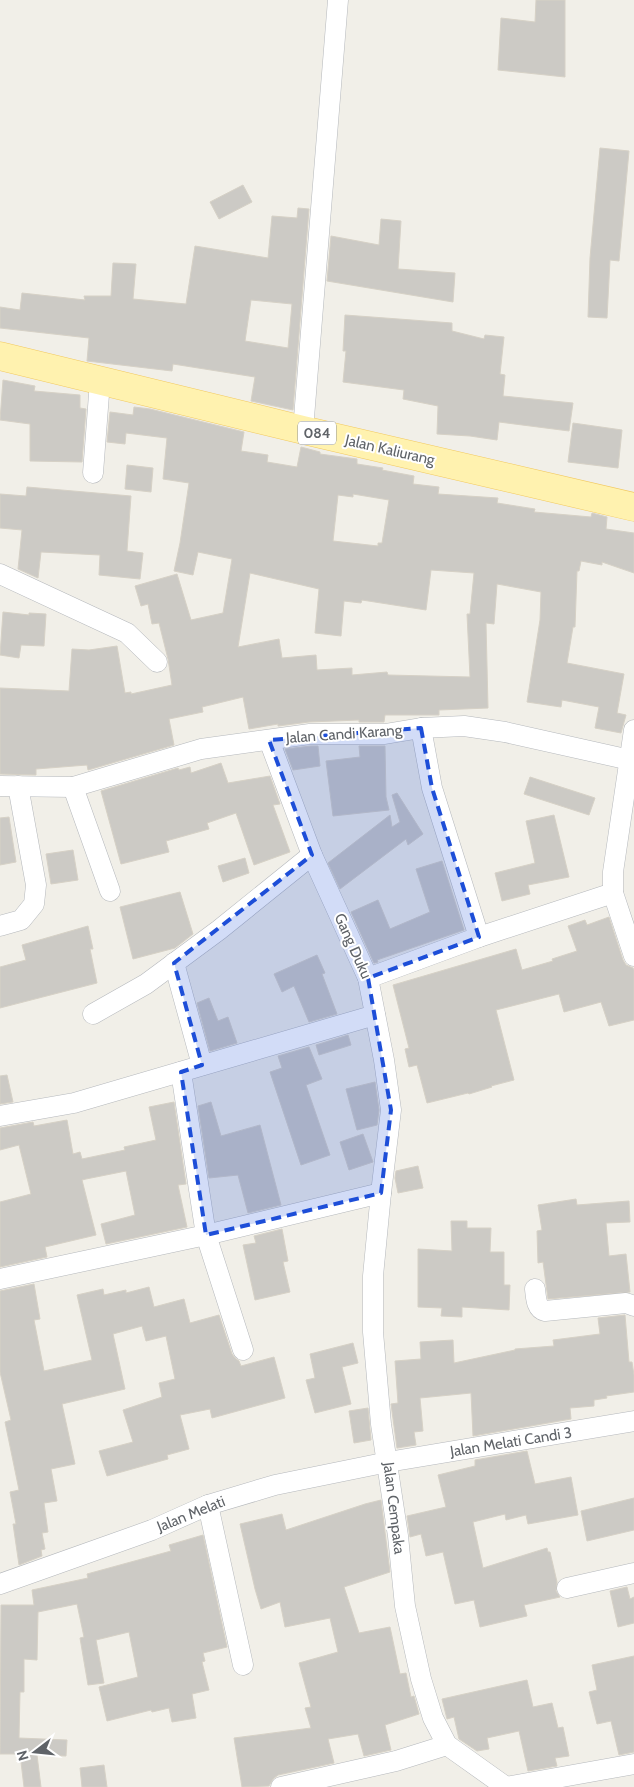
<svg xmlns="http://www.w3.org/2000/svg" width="634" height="1787" viewBox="0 0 634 1787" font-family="Cabin,sans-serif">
<rect width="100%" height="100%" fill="#f1efe8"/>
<g fill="#cccac5" stroke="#d6d1c6" fill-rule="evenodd">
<path d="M536,0H565V77L498,70L501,18L535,22Z"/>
<path d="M600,148L629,151L619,261L610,260L607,318L588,317L590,258Z"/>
<path d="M243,185L252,202L219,219L210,202Z"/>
<path d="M298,208L309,209L293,410L251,401L255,377L173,364L172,371L87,361L89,338L0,328V307L20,310L22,293L85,300L84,296H111L113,263L136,264L133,299L186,304L195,246L268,258L272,216L297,218ZM251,300L292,304L288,348L245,341Z"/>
<path d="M381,219L401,221L398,269L455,273L453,302L327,281L331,236L379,245Z"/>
<path d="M345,315L452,323V331L484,339L485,335L504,337L500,374L505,375L503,396L573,403L569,431L499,422L497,440L470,436L437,434L438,406L403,399L404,390L343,382L346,351H343Z"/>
<path d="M3,380L35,386L34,391L80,395V408L86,409L82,462L30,461V424L0,420Z"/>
<path d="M134,407L150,409L244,432L241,451L268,455L267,462L297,467L301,447L320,452V454L357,459V464L383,468L382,470L414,476L413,484L439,487L438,494L498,498L497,503L535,509L534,512L591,517L592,513L607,517L606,529L634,533V573L602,562V565L581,561L579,571H577L575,627H573L567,663L624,674L617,713L626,715L621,733L595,728L599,707L562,700L561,707L527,702L540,620L541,592L497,584L494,624L486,623L488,708L439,710V715H385L384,722H359V720L309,722L278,726V724L249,729L243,697L202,707L203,712L169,719L174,745L88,770L87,765L36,769V775L0,774V688L69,691L72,649L89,650L117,646L125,693L131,692V694L172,685L168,659L159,623L152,624L148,604L141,606L135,586L177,574L191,620L223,613L232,559L198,552L193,575L174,571L180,543L189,483L163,479L167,438L126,433L125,444L107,442L110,412L133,415ZM353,494L389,500L382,543H378V546L333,541L338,495L353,497ZM431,570L474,573L470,614H467L470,677L388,675L387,672L352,675V668L317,670L316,655L282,658L279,639L238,647L250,573L319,589L315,633L341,636L344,601L361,603L362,600L426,610Z"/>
<path d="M573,423L622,430L618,468L568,462Z"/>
<path d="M127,465L153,468L151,492L125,489Z"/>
<path d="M27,487L131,496L127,551L143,553L140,579L99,575L100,555L41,552L38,578L18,569L22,530L0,528V494L26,496Z"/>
<path d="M3,612L29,615V613L46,614L44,646L21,645L19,658L0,655Z"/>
<path d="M311,746H318L320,766L293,770L285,749Z"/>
<path d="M359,746H385L386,797L389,810L333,816L326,761L360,757Z"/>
<path d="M221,763L228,783L270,776L280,804L273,805L290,852L254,865L236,813L207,823L209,829L166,841L169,852L121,864L101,791L178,768L179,770L190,767L191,773Z"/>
<path d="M530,777L595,798L589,815L524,794Z"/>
<path d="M397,793L423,834L408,845L406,839L340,889L328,863L390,815L392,827L400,822L392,795Z"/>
<path d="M554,815L569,877L528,885L530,894L502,901L495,873L535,863L526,821Z"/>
<path d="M9,817L16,862L0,865V818Z"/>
<path d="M73,850L78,880L51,884L46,854Z"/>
<path d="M245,858L249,873L223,882L218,866Z"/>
<path d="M442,861L464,930L377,960L378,962L374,963L351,912L378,900L390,929L430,912L416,869Z"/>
<path d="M180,892L193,934L175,948L133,959L120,907Z"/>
<path d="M609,917L623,960L626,965L633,968L634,970V1020L609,1026L601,1002L564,1012L559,994L496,1010L514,1080L491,1086L492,1087L469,1094L468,1093L427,1103L417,1065L409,1067L405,1049L409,1048L393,985L516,949L522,970L553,961L552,959L577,951L568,926L585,920L587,925Z"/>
<path d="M88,926L93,949H90L97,983L0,1008V967L26,960L22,945Z"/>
<path d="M317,955L325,973L322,974L337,1014L309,1022L294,986L282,992L274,974Z"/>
<path d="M209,998L218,1021L228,1017L237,1043L210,1051L197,1003Z"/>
<path d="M348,1035L351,1045L319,1055L316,1045Z"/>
<path d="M309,1047L322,1079L306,1085L330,1155L301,1165L270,1072L282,1068L278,1056Z"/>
<path d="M7,1075L13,1102L0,1104V1076Z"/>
<path d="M375,1082L379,1110L377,1125L357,1130L346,1089Z"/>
<path d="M174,1102L186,1184L178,1185L187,1227L106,1244L101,1224L135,1215L126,1171L86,1179L82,1180L96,1235L45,1247L47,1257L0,1267V1202L31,1194L19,1145L0,1150V1128L33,1122L34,1126L67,1120L73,1154L80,1152L82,1159L125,1150L124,1147L156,1140L149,1107Z"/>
<path d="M211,1102L221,1136L260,1125L281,1205L248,1213L238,1175L209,1178L198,1106Z"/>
<path d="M363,1134L373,1162L349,1170L340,1142Z"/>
<path d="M418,1166L423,1188L398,1193L395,1178L396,1171Z"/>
<path d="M576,1199L577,1205L629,1201L630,1222L606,1223L609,1256L626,1254L630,1292L548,1299L543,1262L538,1263L537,1231L542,1230L538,1205Z"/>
<path d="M451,1221H467V1228H491L490,1252H504V1285H510L509,1310L462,1307V1317L441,1316L442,1308L418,1307V1249L452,1251Z"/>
<path d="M282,1229L288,1261L283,1262L290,1292L255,1300L243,1245L256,1243L254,1236Z"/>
<path d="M34,1284L40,1319L34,1320L44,1371L92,1360L77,1295L103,1289L104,1295L126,1290V1293L149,1287L154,1307L184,1299L190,1323L219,1315L232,1354L235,1358L239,1361L241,1366L274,1357L285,1398L212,1418L210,1409L180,1415L189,1449L167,1455L168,1459L107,1476L99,1451L133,1442L123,1410L162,1397L159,1383L175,1379L166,1336L146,1341L142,1326L113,1334L125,1389L62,1404L75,1464L51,1469L57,1501L44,1503L48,1532L42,1533L45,1549L41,1550L42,1556L19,1565L13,1524H16L10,1492L19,1490L5,1422L11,1420L0,1372V1291Z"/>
<path d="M625,1315L629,1362H632L634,1375V1392L606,1396L607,1398L594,1400V1406L570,1408L571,1419L473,1436L471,1393L420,1398L423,1431L414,1432L416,1445L397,1448L391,1404L398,1403L395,1361L421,1359L420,1342L453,1340L454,1363L515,1350V1349L554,1346L553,1340L600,1334L598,1318Z"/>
<path d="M353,1343L358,1363L342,1367L351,1404L315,1413L306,1380L315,1378L310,1354Z"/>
<path d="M368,1408L371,1440L354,1443L349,1411Z"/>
<path d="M527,1451L535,1484L571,1477L578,1515L528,1524L526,1515L506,1520L505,1514L473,1522L483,1568L547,1548L548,1552H550L557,1582L556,1591L560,1597L524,1605L527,1616L480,1627L474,1600L455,1604L443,1552L426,1556L421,1534L410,1537L407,1516L446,1507L438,1475L475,1466V1460Z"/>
<path d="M634,1498V1530L587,1541L581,1511Z"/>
<path d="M381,1500L390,1572L344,1587L359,1633L390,1627L400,1674L406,1673L411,1697L414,1696L419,1714L385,1725L391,1750L364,1756L358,1734L328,1739L334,1763L278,1775L273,1779L269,1786L242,1787L234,1738L311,1728L305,1708L311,1707L299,1663L338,1652L330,1618L285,1627L280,1602L261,1609L255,1589L240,1524L282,1514L286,1530L365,1504Z"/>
<path d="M203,1535L227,1647L203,1653L205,1661L202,1662L209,1690L192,1694L196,1718L172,1722L169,1708L152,1712L151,1710L107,1721L99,1687L138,1677L129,1632L96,1640L104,1683L88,1685L80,1638L84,1637L77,1604L38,1612L37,1660L24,1659V1692H20L19,1738L67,1740L66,1756L37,1755L41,1787H24L20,1754H0L1,1605H34L32,1590L88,1578L87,1574L171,1551L169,1545Z"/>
<path d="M627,1587L630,1599L634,1597V1623L618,1627L610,1591Z"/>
<path d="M634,1656V1752L619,1755L611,1721L597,1724L589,1692L597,1690L592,1665Z"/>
<path d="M527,1680L533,1707L552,1703L558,1728L563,1727L569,1756L555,1758L557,1766L528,1771L519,1731L487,1738L489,1749L477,1751L459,1739L454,1717L447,1719L442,1699Z"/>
<path d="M104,1765L107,1787H82L80,1768Z"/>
</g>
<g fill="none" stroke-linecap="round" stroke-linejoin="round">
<g stroke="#b5b8bc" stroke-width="21">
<g id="street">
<path d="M303,430L338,0"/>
<path d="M93,473L100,381"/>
<path d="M0,574L127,633L157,662"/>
<path d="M421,728L432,788L479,937"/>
<path d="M634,730L613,872V893L634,956"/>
<path d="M269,740L312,855L368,978L384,1060L391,1110L381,1193L373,1276V1332L381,1424L398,1536L405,1606L421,1679L433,1718L447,1745L506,1787L634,1764"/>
<path d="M0,786L73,787L201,749L310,734H385L421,728L464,726L505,732L630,760"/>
<path d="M73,787L110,891"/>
<path d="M0,926L21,920L34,904L36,885L18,786"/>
<path d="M174,963L202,1065"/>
<path d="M368,978L479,937L613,893"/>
<path d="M93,1014L146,984L219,930L312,855"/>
<path d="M181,1072L206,1235L243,1350"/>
<path d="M0,1116L74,1103L375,1015"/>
<path d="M0,1279L206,1235L381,1193"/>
<path d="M535,1289C536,1297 536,1309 545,1311L616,1304L626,1303L634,1306"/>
<path d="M208,1505L243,1665"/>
<path d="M0,1584L152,1530L208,1505L275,1485L388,1462L634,1421"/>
<path d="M567,1588L634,1573"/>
<path d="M281,1787L396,1761L447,1745"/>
</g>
</g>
<g stroke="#f2c960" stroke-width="29">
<path id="primary" d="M0,356L303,430L634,507"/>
</g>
<use href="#street" stroke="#fff" stroke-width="20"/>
<use href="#primary" stroke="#fff2af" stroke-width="28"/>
</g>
<path fill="#1d4ed8" fill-opacity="0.2" stroke="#1d4ed8" stroke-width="4" stroke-dasharray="10 6" stroke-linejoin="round" d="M421,728L432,788L479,937L368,978L391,1110L381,1193L206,1235L181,1072L202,1065L174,963L312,855L269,740Z"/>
<g text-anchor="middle" stroke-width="4" stroke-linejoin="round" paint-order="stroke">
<rect fill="#fff" stroke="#8f9295" stroke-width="1" x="298" y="421.5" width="38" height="23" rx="4"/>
<g font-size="14" font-weight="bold" fill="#5f6368">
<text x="317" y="438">084</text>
</g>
<g font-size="15" fill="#5f6368" stroke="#fff">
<text transform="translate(390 450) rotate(13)" y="5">Jalan Kaliurang</text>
<text transform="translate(344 734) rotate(-4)" y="5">Jalan Candi Karang</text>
<text transform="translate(353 946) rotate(66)" y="5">Gang Duku</text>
<text transform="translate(511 1442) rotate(-9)" y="5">Jalan Melati Candi 3</text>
<text transform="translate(394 1508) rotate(83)" y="5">Jalan Cempaka</text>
<text transform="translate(191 1514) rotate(-22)" y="5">Jalan Melati</text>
</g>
</g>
<g transform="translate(35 1752) rotate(254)" stroke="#ffffff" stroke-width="4" paint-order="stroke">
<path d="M0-4L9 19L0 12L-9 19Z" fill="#5f6368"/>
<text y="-8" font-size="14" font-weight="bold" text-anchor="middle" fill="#5f6368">N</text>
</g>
</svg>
